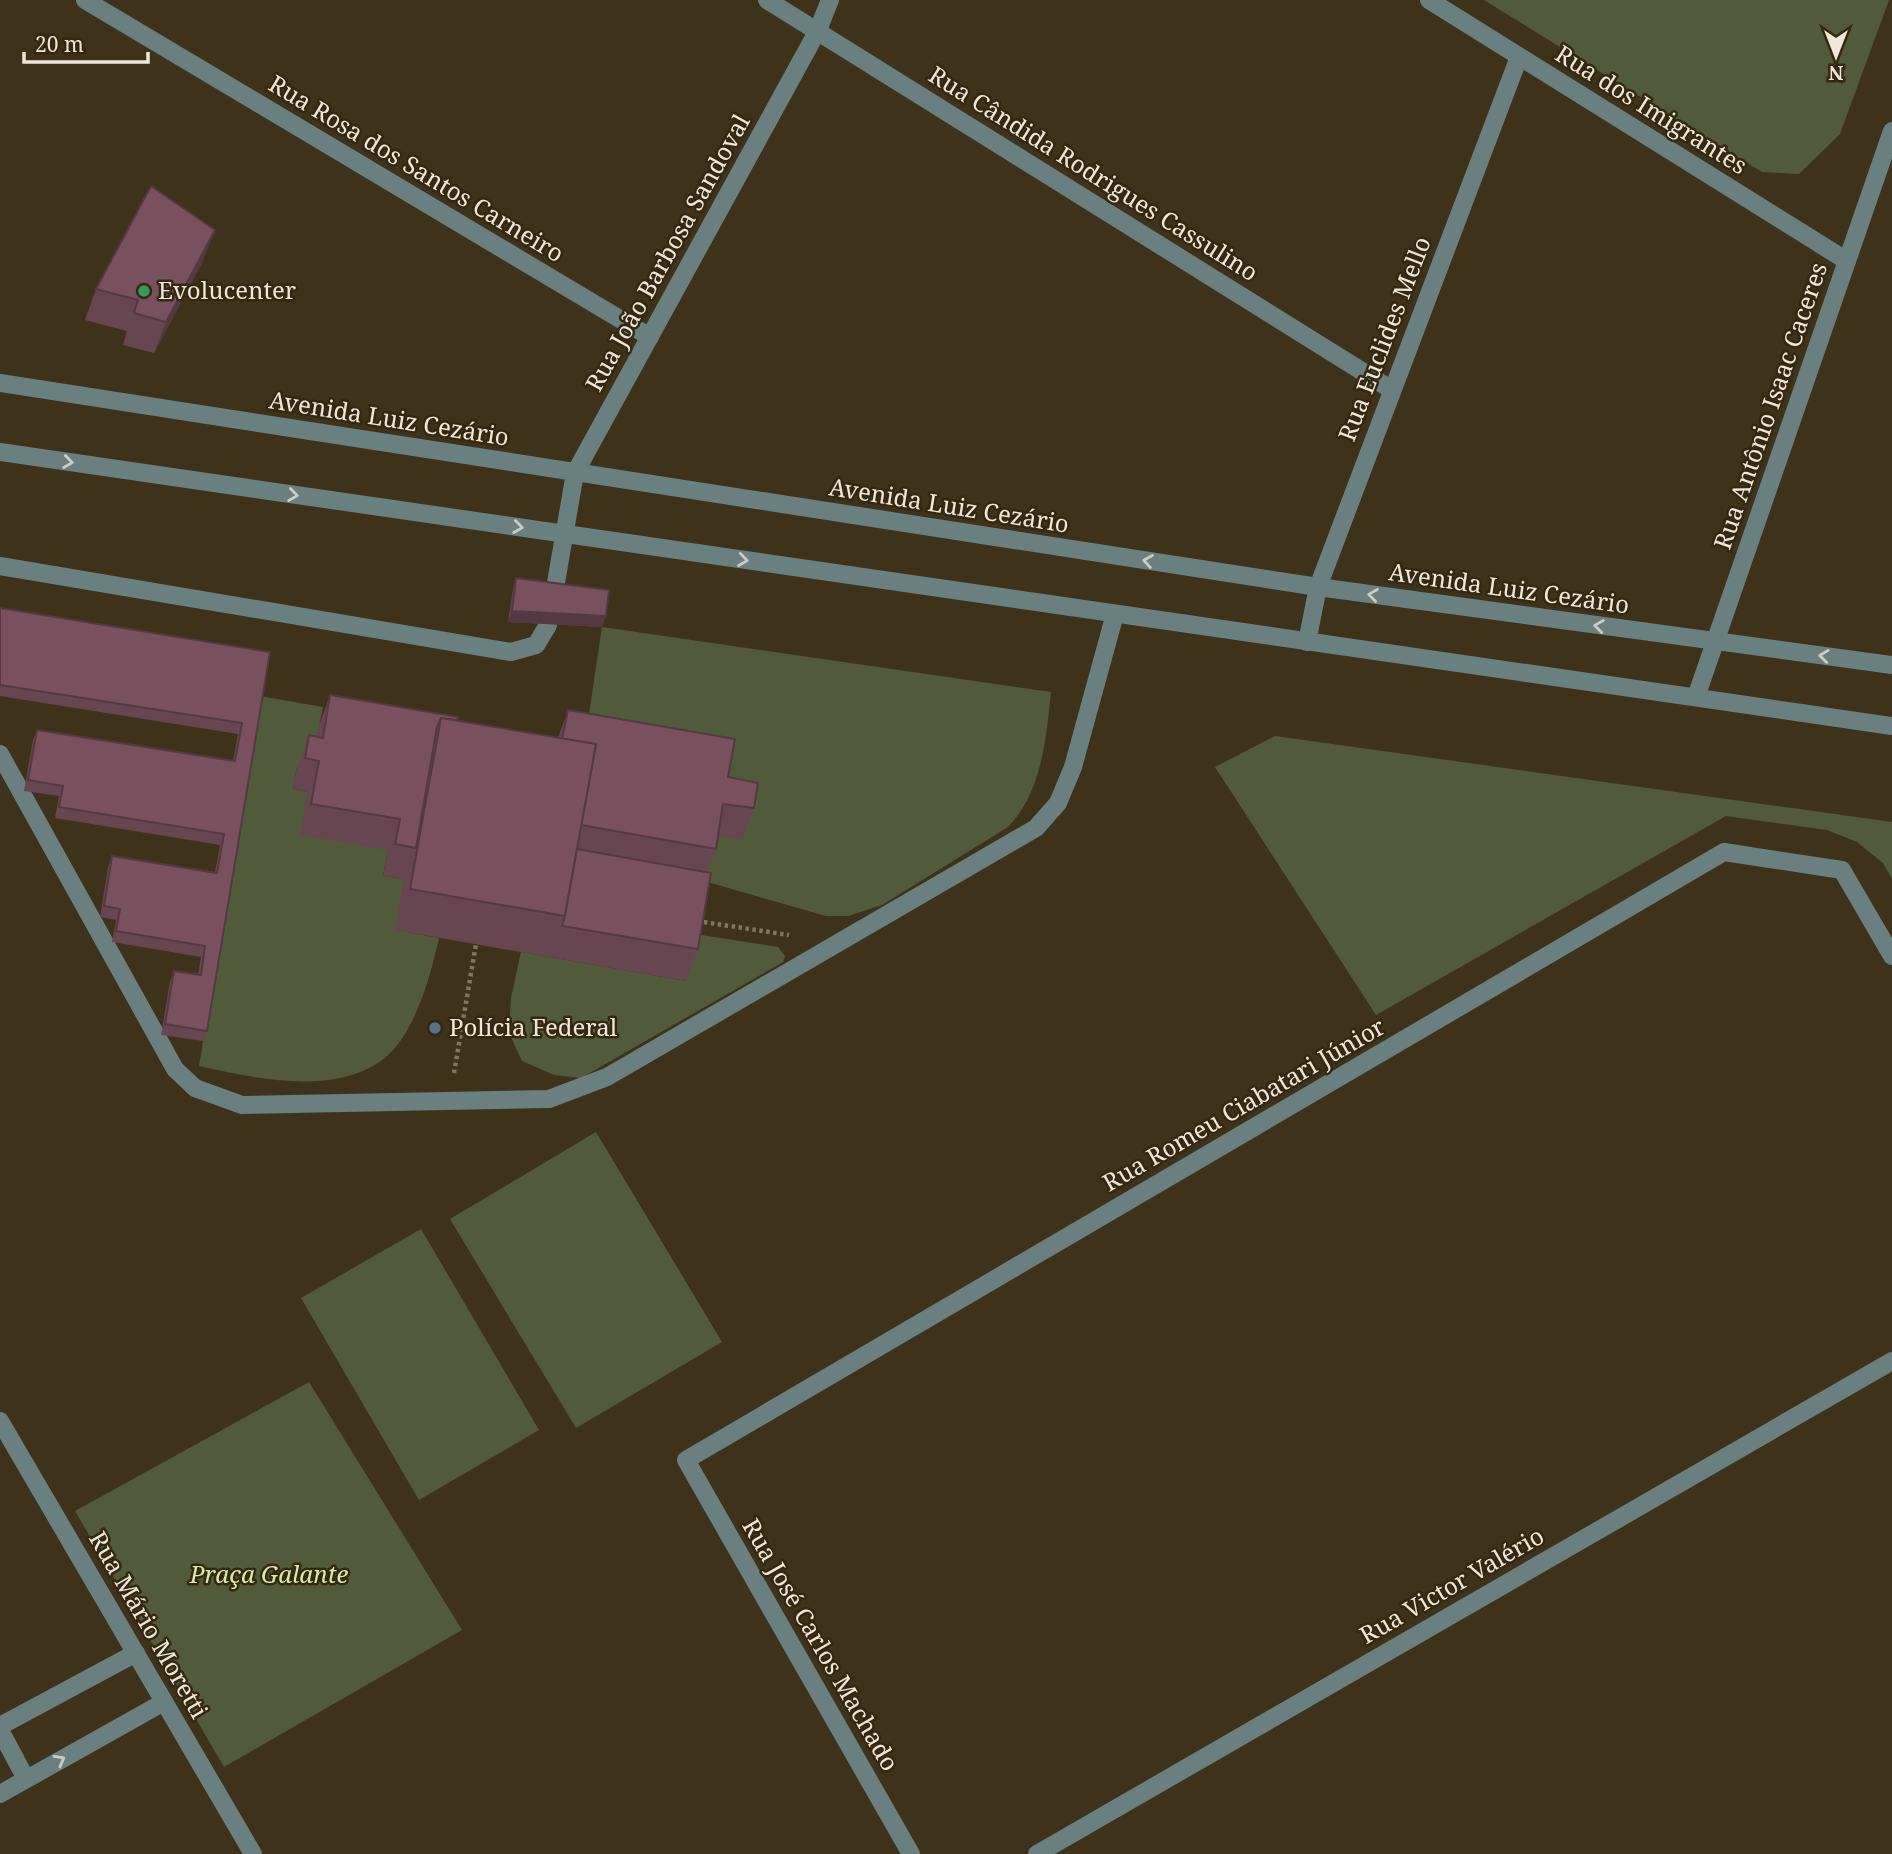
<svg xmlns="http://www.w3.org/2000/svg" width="1892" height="1854" viewBox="0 0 1892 1854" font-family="'Noto Serif',serif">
<rect width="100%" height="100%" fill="#3f321a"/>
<g fill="#515b3b">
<path d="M1484,0H1889L1840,134L1799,174L1762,172Z"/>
<path d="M602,627L1051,692C1046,739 1042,792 1008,827L882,905L848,916H826L704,881L584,747Z"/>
<path d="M260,696L323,707L311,769L297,767L293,789L307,792L388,850L383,876L404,879L396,930L439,938C431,975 414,1038 381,1061C330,1096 254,1078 199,1066Z"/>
<path d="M1275,736L1892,822V879L1883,863L1857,842L1827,830L1726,816L1376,1015L1215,767Z"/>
<path d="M695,934L778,947L785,956L783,962L581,1078L554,1075L522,1061L509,1033L511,998L521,952L686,981Z"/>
<path d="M596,1132L722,1342L576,1428L450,1219Z"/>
<path d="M421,1229L539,1430L419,1500L301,1298Z"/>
<path d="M309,1382L462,1630L224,1767L75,1511Z"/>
</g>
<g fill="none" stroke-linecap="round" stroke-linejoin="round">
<g stroke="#817561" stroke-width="4.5" stroke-dasharray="3.5 3.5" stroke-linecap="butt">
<path d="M697,921L789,935"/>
<path d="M454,1073L476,944"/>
</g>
<g stroke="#697f80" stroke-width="18">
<path d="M85,0L650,337"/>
<path d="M767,0L1392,390"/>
<path d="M1429,0L1847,261"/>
<path d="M0,383L1318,587L1892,665"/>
<path d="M0,452L1892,726"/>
<path d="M0,566L511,652L536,645L548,625"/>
<path d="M554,594L575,473L818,30L830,0"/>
<path d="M1307,642L1318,587L1519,57"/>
<path d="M1696,697L1892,131"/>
<path d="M0,754L175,1069L195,1088L242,1105L549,1099L607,1077L1036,828L1058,803L1073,767L1115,614"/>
<path d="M0,1421L253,1854"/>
<path d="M0,1726L136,1653"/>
<path d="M0,1730L26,1779"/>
<path d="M0,1794L164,1702"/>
<path d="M911,1854L686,1460L1724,852L1842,870L1892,956"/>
<path d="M1037,1854L1892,1361"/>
</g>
</g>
<g fill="#684651">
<path d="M203,261L154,353L123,345L127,331L85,320L96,289Z"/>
<path d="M516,578L602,627L508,622L513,589Z"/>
<path d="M0,608L270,652L207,1031L203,1041L161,1035L170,982L174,971L198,975L201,957L112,942L116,920L100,917L108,867L112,856L215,872L220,845L55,818L59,796L24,791L33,740L37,730L233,761L238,734L0,696Z"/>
<path d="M330,695L457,720L558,738L568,710L728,777L754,808L742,840L718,836L716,849L707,872L698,949L686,981L395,930L404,879L383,876L388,850L300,835L307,792L293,789L297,767L309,735L317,737L319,726Z"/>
</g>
<g fill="#553942">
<path d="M215,230L203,261L154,353L166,322Z"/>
<path d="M512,611L606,616L602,627L508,622Z"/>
</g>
<g fill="#79515e" stroke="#553942" stroke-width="2">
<path d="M151,186L215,230L166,322L134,313L138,300L96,289Z"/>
<path d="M516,578L609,590L606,616L512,611Z"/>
<path d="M0,608L270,652L207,1031L165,1024L174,971L201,975L205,946L116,931L120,909L104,906L112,856L217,873L224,834L59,807L63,786L28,780L37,730L235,761L242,723L0,685Z"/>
<path d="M330,695L458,717L457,720L441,718L437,727L416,848L395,844L400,819L311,804L319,761L305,758L309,735L323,738Z"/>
<path d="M568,710L735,739L728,777L758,783L754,808L723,804L716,849L581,825L596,744L562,739Z"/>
<path d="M441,718L596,744L565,916L410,889Z"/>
<path d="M577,849L711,873L698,949L562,926L565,916Z"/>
</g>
<defs><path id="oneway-chevron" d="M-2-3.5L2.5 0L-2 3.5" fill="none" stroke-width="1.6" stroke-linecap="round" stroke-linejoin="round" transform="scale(1.75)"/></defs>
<g stroke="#cecdc3">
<use href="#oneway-chevron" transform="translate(68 462) rotate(8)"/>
<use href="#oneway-chevron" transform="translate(293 495) rotate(8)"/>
<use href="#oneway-chevron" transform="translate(518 527) rotate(8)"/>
<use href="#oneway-chevron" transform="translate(743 560) rotate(8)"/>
<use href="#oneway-chevron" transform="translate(1148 561) rotate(-171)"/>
<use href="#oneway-chevron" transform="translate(1373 595) rotate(-172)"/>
<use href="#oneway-chevron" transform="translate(1599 626) rotate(-172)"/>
<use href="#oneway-chevron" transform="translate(1824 656) rotate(-173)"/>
<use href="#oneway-chevron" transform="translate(60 1760) rotate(-29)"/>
</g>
<circle fill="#2e9e5b" stroke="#342810" stroke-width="2.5" cx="144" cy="291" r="7"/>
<circle fill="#5c6f8a" stroke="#342810" stroke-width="2.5" cx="435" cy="1028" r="7"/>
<g text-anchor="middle" stroke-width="5" stroke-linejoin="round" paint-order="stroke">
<g font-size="24" fill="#efe7d9" stroke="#342810">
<text transform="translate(1651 110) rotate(32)" y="8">Rua dos Imigrantes</text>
<text transform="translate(416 169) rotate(31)" y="8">Rua Rosa dos Santos Carneiro</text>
<text transform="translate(1093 174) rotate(32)" y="8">Rua Cândida Rodrigues Cassulino</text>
<text transform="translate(668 253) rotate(-61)" y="8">Rua João Barbosa Sandoval</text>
<text transform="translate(1385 339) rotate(-69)" y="8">Rua Euclides Mello</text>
<text transform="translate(1771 406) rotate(-71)" y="8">Rua Antônio Isaac Caceres</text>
<text transform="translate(389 419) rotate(9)" y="8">Avenida Luiz Cezário</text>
<text transform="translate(949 506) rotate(9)" y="8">Avenida Luiz Cezário</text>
<text transform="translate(1509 589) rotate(8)" y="8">Avenida Luiz Cezário</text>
<text transform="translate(1244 1105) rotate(-30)" y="8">Rua Romeu Ciabatari Júnior</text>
<text transform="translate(1452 1586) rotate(-30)" y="8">Rua Victor Valério</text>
<text transform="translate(148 1625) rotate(60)" y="8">Rua Mário Moretti</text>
<text transform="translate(820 1645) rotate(60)" y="8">Rua José Carlos Machado</text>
</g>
<g font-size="24" fill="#efe7d9" stroke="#342810" text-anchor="start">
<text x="158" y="299">Evolucenter</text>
<text x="449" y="1036">Polícia Federal</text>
</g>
<g font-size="24" font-style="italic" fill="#d7ebaa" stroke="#342810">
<text x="269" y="1583">Praça Galante</text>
</g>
</g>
<g transform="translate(1836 56) rotate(180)" stroke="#342810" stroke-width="5" paint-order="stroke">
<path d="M0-5L12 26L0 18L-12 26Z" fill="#efe7d9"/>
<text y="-10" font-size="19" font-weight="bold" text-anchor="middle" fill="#efe7d9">N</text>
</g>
<path d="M24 52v10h124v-10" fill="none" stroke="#efe7d9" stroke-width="3.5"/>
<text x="35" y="52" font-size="21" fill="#efe7d9" stroke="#342810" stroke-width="5" paint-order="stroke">20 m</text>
</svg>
